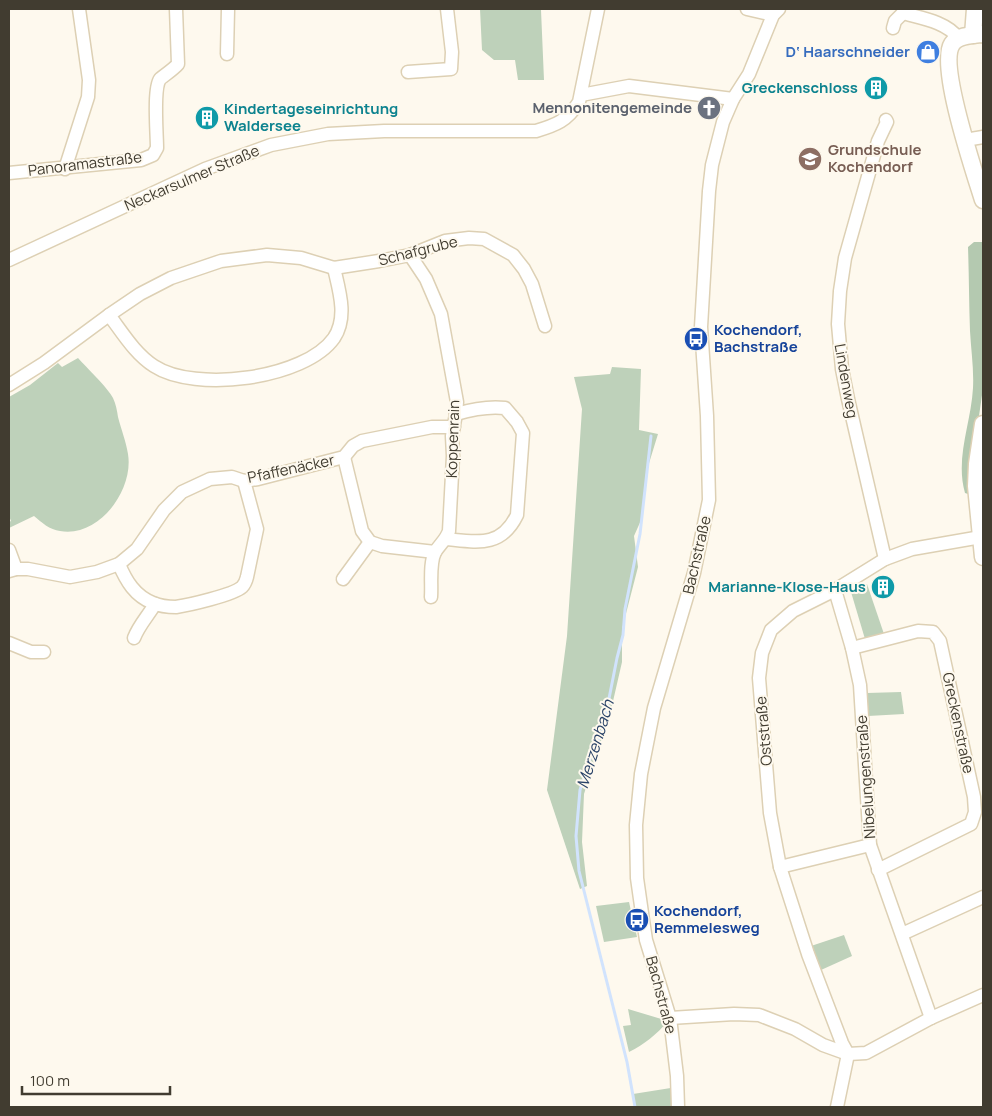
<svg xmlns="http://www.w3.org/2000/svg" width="992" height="1116" viewBox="0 0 992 1116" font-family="Manrope,sans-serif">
<rect width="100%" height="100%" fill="#fef9ee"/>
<g fill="#bed1ba">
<path d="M480,9L541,10L544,80H518L515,60H494L482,50Z"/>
<path d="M78,358C87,368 108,388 113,398C116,404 117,411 118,417C121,429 126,441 128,454C134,490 99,538 60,531C50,530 41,522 34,516L9,528V522L11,521L9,516V397L30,385L58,363L62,367Z"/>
<path d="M612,367L641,369L639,430L658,434L646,473L642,518L634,536L638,567L622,629V662L611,710L584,794L582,842L587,886L580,889L547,790L567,636L582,409L574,377L610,374Z"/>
<path d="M867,584L884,634L865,639L851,592Z"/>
<path d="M901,692L904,714L868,716L867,693Z"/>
<path d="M629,902L637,937L604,942L596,906Z"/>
<path d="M844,935L852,956L821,970L811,946Z"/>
<path d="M628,1009L668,1021C656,1035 645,1044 629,1052L623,1026L631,1025Z"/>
<path d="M677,1087L678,1107H635L633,1094Z"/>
</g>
<path fill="#b4c9b0" d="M974,242H983V388L972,465L968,480V494L965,493C955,458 971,424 973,388C974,369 971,350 970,331C969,303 969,275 968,247Z"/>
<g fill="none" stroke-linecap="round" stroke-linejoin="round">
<path stroke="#d1e3fd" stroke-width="3" d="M635,1107L627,1062L579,871L576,836L580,790L591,756L603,729L617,658L623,635L625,609L640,534L651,436"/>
<g stroke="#ddd0b4" stroke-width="15">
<g id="minor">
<path d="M747,9L773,15"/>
<path d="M903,13C921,18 947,22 958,38"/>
<path d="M893,28L895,21L903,13"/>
<path d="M227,54L228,9"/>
<path d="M408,72L451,69L452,52L447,9"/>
<path d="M581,95L629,86L733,99"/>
<path d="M965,140L983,137"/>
<path d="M65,169L88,97L89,80L79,9"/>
<path d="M9,173L141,160L153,155L157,148C157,134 153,89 160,79C162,77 174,69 178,64L176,9"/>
<path d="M410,255L426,279L441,314L457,402L456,414L452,436L453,456L449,531C446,540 440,544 435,552C429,564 432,584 431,597"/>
<path d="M9,260L205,169L271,145L328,134L384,131H536C556,125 567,121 579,102L598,9"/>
<path d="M109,315C122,332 135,354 154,366C195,393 305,379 334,338C348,317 339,290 334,268"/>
<path d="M9,385L44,363L109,315L140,294L171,278L221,261L267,255L301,258L334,268L379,261L410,255L445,241L469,238L484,239L513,255L524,269L532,284L545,326"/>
<path d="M344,457L362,531L370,542L382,546L435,552"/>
<path d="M446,539C477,542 501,548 517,515L523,433L517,422L505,408C488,406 473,409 456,414"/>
<path d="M9,550L16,569"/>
<path d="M885,559L848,399L842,369L838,324L840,291L845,258L878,141L887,122L886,120"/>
<path d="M119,564C126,581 135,596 153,603C160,606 169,607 176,607C189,605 233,595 242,587C245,584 246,581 247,577L257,529L244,481"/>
<path d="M9,571L16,569H28L70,577L97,572L119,564L137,549L164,510L182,492L210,479L232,477L244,481L258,479L344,457L353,446L362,441L432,427H454"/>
<path d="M343,579L370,542"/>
<path d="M835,590L852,648L860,685L870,845L931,1018"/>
<path d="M134,638C139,625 148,616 155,604"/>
<path d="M9,643L31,652H44"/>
<path d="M852,648L918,631L933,632L940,641L974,797L975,812L971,824L878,870"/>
<path d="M780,867L870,845"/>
<path d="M902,934L983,897"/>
<path d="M670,1018L734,1014L759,1015L795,1029L823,1045L848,1054L866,1053L931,1018L983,995"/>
<path d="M678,1107L677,1076L670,1018L646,940L643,920L637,878L636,825L641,774L654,708L694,573L709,500L707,416L701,327L709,191L712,165L723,122L733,99L749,74L773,15L779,9"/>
<path d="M837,1107L848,1054L842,1043L808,954L780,867L770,813L759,678L762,653L771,630L793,611L835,590L885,559L912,549L981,537"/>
</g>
</g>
<g stroke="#ddd0b4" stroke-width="19">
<g id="secondary">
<path d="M983,34C973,35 958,35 952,44C938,65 975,174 983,200"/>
<path d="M973,35L975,9"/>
<path d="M983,424L977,464L976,486L983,557"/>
</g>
</g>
<use href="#minor" stroke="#fff" stroke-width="12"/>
<use href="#secondary" stroke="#fff" stroke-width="16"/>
</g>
<defs>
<g id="shop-disc" transform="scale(1.25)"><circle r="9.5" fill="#3f7fe0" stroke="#fef9ee"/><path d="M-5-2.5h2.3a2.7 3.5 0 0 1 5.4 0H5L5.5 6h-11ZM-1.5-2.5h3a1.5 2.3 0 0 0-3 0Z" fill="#fff"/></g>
<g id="building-disc" transform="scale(1.25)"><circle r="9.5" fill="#0f9aa8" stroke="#fef9ee"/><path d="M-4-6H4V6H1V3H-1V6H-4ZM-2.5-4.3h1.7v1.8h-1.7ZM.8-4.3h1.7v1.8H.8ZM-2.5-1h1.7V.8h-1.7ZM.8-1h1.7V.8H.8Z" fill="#fff"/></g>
<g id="church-disc" transform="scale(1.25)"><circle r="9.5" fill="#6b7280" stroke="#fef9ee"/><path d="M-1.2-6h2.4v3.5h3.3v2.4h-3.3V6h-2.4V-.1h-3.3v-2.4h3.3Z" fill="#fff"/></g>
<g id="school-disc" transform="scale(1.25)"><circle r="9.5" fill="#8d6e63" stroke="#fef9ee"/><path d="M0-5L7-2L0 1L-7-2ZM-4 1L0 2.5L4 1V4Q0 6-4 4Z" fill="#fff"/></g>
<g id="bus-disc" transform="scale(1.25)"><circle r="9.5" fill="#1a4fb4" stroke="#fef9ee"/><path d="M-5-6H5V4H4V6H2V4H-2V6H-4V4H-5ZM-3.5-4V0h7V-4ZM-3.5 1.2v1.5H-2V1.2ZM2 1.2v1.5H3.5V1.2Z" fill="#fff"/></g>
</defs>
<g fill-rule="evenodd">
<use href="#shop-disc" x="928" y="52"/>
<use href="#building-disc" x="876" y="88"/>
<use href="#church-disc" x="709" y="108"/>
<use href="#building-disc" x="207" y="118"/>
<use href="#school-disc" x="810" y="159"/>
<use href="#bus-disc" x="696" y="339"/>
<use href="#building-disc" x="883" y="587"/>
<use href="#bus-disc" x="637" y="920"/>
</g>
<g text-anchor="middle" stroke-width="4" stroke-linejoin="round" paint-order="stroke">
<g font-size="15" font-weight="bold" fill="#366cbe" stroke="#fef9ee" text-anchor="end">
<text x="910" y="57">D‘ Haarschneider</text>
</g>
<g font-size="15" font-weight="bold" fill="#0d838f" stroke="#fef9ee" text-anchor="end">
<text x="858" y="93">Greckenschloss</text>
<text x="224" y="114" text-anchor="start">Kindertageseinrichtung<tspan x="224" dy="17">Waldersee</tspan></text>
<text x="866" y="592">Marianne-Klose-Haus</text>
</g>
<g font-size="15" font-weight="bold" fill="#5b616d" stroke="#fef9ee" text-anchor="end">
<text x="692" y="113">Mennonitengemeinde</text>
</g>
<g font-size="15" font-weight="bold" fill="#785e54" stroke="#fef9ee" text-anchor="start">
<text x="828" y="155">Grundschule<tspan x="828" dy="17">Kochendorf</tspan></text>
</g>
<g font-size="15" fill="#413c30" stroke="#fef9ee">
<text transform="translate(85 164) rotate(-7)" y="5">Panoramastraße</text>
<text transform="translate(192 178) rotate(-23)" y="5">Neckarsulmer Straße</text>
<text transform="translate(418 251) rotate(-14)" y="5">Schafgrube</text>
<text transform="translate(846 381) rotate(80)" y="5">Lindenweg</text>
<text transform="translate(453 439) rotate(-88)" y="5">Koppenrain</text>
<text transform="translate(291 469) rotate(-12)" y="5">Pfaffenäcker</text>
<text transform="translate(697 555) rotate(-77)" y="5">Bachstraße</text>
<text transform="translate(958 723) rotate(78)" y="5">Greckenstraße</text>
<text transform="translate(764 731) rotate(-95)" y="5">Oststraße</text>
<text transform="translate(866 777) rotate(-94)" y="5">Nibelungenstraße</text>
<text transform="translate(661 995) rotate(75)" y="5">Bachstraße</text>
</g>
<g font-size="15" font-weight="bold" fill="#164399" stroke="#fef9ee" text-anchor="start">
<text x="714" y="335">Kochendorf,<tspan x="714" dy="17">Bachstraße</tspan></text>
<text x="654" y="916">Kochendorf,<tspan x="654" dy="17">Remmelesweg</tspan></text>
</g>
<g font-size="16" font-style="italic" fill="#2a4368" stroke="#fef9ee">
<text transform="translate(595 744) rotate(-73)" y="6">Merzenbach</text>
</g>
</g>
<rect width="992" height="1116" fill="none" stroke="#413c30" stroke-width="20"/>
<path d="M22 1086v8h148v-8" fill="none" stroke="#413c30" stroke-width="2.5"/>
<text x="30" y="1086" font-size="15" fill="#413c30" stroke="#fef9ee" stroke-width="4" paint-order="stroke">100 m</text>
</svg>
